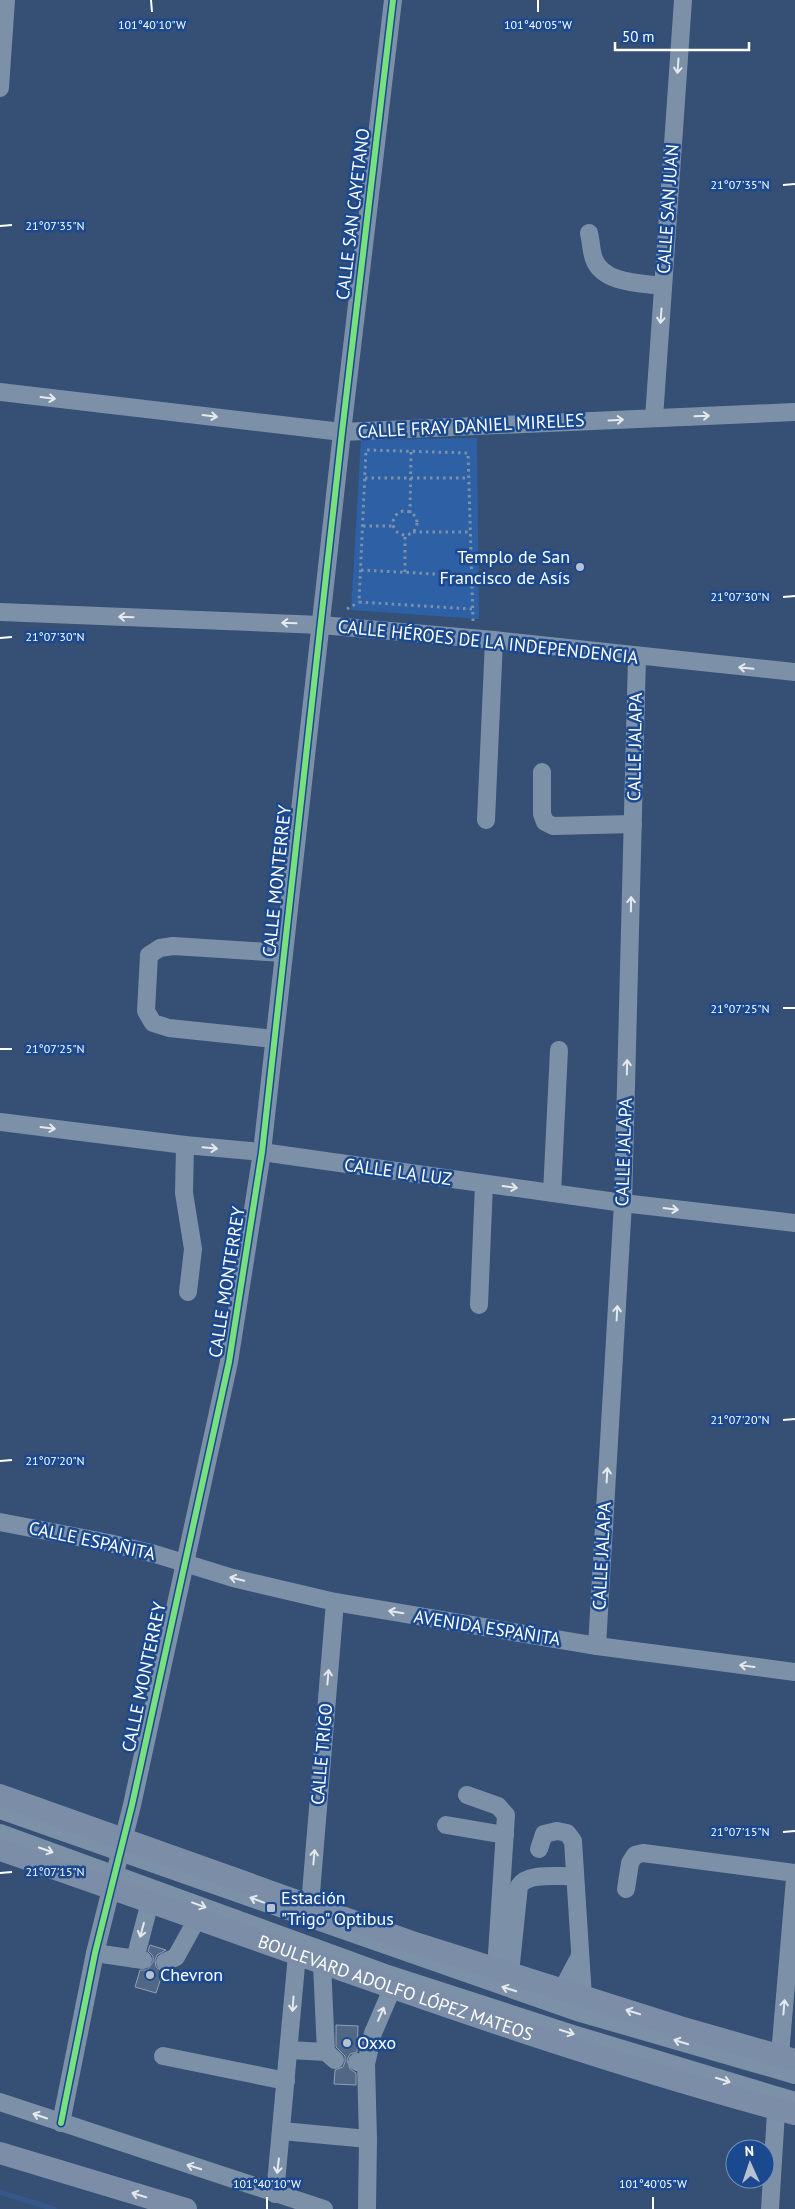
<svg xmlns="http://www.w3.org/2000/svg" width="795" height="2209" viewBox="0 0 795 2209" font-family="'PT Sans',sans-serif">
<rect width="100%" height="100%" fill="#354f75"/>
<path fill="#2e60a6" d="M477,438L479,619L351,610L361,440Z"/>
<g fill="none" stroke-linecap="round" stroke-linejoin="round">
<path stroke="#35578a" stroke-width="5.5" d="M0,2192L54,2209"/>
</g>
<g fill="#526785" stroke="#91a0b6">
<path d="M150,1945L166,1950L157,1955L155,1960L156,1967L163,1972L156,1993L135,1987L140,1970H147L153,1962V1956L148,1951Z"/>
<path d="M336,2025L358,2026L357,2052L350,2054L347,2060L350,2069L356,2073V2085L334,2084L335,2070L343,2067L345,2062V2056L336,2047Z"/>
</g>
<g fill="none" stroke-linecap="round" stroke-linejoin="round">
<g stroke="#7c90a8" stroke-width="3" stroke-dasharray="2.5 4" stroke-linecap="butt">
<path d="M365,478H469"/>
<circle cx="405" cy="523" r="12"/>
<path d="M410,513L411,452"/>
<path d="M363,526H393"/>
<path d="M413,532H470"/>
<path d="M361,570L471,576"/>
<path d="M405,572V535"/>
<path d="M347,609L359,602"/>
<path d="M472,609L359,602L366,450L468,453L473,621"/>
</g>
<g stroke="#7c90a8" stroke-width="18">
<path d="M0,88L6,0"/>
<path d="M589,233C591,241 591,251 594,259C603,284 642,283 663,286"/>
<path d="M0,392L342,432L795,412"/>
<path d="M654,418L683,0"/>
<path d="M0,612L321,625L494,640L795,672"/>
<path d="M542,772V814L545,822L553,826L633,824"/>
<path d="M486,820L494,640"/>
<path d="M274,1039L169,1028L153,1023L146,1011L149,955L160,948L173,946L284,953"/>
<path d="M0,1122L185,1145L262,1152L623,1203L795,1223"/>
<path d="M185,1145L184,1193L193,1249L188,1292"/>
<path d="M552,1193L559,1050"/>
<path d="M479,1305L484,1184"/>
<path d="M0,1522L109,1543L155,1554L233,1578L335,1602L597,1646L795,1672"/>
<path d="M597,1646L623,1203L637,657"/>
<path d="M467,1795L498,1806L506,1815L496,1969"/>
<path d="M0,1810L577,2012L795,2075"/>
<path d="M446,1825L505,1835"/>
<path d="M0,1833L385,1973L573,2034L795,2101"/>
<path d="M539,1849L544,1834L557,1831L567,1833L573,1841L583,1997"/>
<path d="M626,1889L630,1863L635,1855L643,1853L795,1873"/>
<path d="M310,1905L335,1602"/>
<path d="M95,1953L143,1960"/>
<path d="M135,1959L150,1902"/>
<path d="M165,1962L176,1957L197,1919"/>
<path d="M322,1964L326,2052L335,2060"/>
<path d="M510,1973L519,1886C528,1872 559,1877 574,1876"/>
<path d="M562,1990L580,1956"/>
<path d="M289,2050L326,2052"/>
<path d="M163,2056L286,2081"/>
<path d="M357,2062L366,2064L373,2033L392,1989"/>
<path d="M366,2064L368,2139L367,2209"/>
<path d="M779,2066L795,1879"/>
<path d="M0,2102L324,2209"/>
<path d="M61,2123L95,1953L132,1805L229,1362L262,1152L342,432L393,0"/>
<path d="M282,2131L368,2139"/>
<path d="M275,2194L297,1955"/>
<path d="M770,2209L777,2097"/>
</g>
<g stroke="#7c8ea7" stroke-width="22">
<path d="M0,1795L415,1943L680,2027L795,2060"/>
<path id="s1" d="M0,1850C264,1940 525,2042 795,2114"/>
<path d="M0,2153L186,2209"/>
</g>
<g stroke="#1a4990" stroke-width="9">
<path id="cycleway" d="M61,2123L95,1953L132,1805L229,1362L262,1152L342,432L393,0"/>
</g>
<use href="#cycleway" stroke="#77e17e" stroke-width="6"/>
</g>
<defs><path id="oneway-shaft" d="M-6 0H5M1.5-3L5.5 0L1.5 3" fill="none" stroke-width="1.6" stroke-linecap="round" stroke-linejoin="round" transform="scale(1.25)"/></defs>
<g stroke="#e5e9ee">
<use href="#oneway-shaft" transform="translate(678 66) rotate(94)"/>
<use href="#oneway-shaft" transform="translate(661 316) rotate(94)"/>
<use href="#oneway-shaft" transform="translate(48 398) rotate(7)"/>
<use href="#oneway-shaft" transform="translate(210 416) rotate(7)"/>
<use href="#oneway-shaft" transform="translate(702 416) rotate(-2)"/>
<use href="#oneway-shaft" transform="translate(616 420) rotate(-3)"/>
<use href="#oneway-shaft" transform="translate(126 617) rotate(-178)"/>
<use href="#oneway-shaft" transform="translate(289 623) rotate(-178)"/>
<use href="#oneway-shaft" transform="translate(746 668) rotate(-174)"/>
<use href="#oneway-shaft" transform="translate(631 904) rotate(-89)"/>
<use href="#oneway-shaft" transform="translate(627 1067) rotate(-89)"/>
<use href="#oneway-shaft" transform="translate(48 1128) rotate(7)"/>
<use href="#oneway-shaft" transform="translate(210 1148) rotate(5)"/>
<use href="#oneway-shaft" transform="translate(510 1187) rotate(8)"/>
<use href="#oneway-shaft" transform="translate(671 1209) rotate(7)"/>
<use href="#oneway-shaft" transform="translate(617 1313) rotate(-87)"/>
<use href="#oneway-shaft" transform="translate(607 1475) rotate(-87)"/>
<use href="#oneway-shaft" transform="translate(237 1579) rotate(-166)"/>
<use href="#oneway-shaft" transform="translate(396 1612) rotate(-171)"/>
<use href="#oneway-shaft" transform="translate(747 1666) rotate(-172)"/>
<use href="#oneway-shaft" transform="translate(328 1677) rotate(-85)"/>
<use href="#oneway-shaft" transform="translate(46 1850) rotate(19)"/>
<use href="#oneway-shaft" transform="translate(314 1857) rotate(-85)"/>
<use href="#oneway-shaft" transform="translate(257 1900) rotate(-160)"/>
<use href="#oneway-shaft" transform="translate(199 1905) rotate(20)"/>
<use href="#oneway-shaft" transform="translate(142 1930) rotate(105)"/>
<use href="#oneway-shaft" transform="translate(509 1989) rotate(-162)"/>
<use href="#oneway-shaft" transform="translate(293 2004) rotate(94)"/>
<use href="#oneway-shaft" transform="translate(784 2007) rotate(-85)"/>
<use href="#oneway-shaft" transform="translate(381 2014) rotate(-66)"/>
<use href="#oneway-shaft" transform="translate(567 2032) rotate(18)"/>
<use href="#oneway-shaft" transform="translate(681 2042) rotate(-163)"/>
<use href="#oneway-shaft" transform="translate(723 2080) rotate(17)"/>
<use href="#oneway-shaft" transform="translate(40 2116) rotate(-161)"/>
<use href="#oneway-shaft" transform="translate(278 2166) rotate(97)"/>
<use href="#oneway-shaft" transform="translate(194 2167) rotate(-162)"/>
</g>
<g stroke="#e5e8ed">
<use href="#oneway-shaft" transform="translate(633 2012) rotate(-163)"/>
<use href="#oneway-shaft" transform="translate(139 2195) rotate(-163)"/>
</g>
<path fill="none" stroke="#fff" stroke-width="2" d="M151,0L152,12M538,0V12M783,185L795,184M0,226L12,225M783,597L795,596M0,638L12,637M783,1008H795M0,1049H12M783,1420L795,1419M0,1461L12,1460M783,1832L795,1831M0,1873L12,1872M267,2197V2209M653,2197V2209"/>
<g fill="#b8c1cf" stroke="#1a4990" stroke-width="2">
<circle cx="580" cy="567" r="5"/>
<rect x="266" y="1903" width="10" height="10" rx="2.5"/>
<circle cx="150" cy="1975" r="5"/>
<circle cx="347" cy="2043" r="5"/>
</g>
<g text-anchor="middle" stroke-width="5" stroke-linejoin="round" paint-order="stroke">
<g font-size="18" fill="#fff" stroke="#1a4990">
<text transform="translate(668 209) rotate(-86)" y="6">CALLE SAN JUAN</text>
<text transform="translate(353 214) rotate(-83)" y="6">CALLE SAN CAYETANO</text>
<text transform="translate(471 426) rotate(-3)" y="6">CALLE FRAY DANIEL MIRELES</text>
<text transform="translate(488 642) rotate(6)" y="6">CALLE HÉROES DE LA INDEPENDENCIA</text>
<text transform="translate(635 747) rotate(-89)" y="6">CALLE JALAPA</text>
<text transform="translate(277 881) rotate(-84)" y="6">CALLE MONTERREY</text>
<text transform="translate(624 1152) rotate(-88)" y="6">CALLE JALAPA</text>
<text transform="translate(398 1172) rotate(8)" y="6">CALLE LA LUZ</text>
<text transform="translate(227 1282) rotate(-81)" y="6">CALLE MONTERREY</text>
<text transform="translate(92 1541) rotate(12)" y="6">CALLE ESPAÑITA</text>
<text transform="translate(602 1556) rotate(-87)" y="6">CALLE JALAPA</text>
<text transform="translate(487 1628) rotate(9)" y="6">AVENIDA ESPAÑITA</text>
<text transform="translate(144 1677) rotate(-78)" y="6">CALLE MONTERREY</text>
<text transform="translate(322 1754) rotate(-85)" y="6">CALLE TRIGO</text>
<text dy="6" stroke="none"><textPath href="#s1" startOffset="419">BOULEVARD ADOLFO LÓPEZ MATEOS</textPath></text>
</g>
<g font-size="18" fill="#fff" stroke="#1a4990" text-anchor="start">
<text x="570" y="563" text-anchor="end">Templo de San<tspan x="570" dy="21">Francisco de Asís</tspan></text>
<text x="281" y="1904">Estación<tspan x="281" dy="21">"Trigo" Optibus</tspan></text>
<text x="160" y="1981">Chevron</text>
<text x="357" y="2049">Oxxo</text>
</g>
</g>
<g font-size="12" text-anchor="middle" fill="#fff" stroke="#1a4990" stroke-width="5" stroke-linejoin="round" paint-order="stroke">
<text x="152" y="29">101°40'10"W</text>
<text x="538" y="29">101°40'05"W</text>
<text x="740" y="189">21°07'35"N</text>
<text x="55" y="230">21°07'35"N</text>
<text x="740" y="601">21°07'30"N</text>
<text x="55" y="641">21°07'30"N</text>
<text x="740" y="1013">21°07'25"N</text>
<text x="55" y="1053">21°07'25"N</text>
<text x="740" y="1424">21°07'20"N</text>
<text x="55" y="1465">21°07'20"N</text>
<text x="740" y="1836">21°07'15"N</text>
<text x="55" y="1876">21°07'15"N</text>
<text x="267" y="2188">101°40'10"W</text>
<text x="653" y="2188">101°40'05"W</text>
</g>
<g transform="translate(750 2164) rotate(357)"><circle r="24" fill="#1a4990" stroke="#7692bc"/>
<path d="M0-4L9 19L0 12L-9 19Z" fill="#b8c1cf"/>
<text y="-8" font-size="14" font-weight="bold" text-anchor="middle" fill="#ffffff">N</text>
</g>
<path d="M615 42v8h134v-8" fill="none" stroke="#ffffff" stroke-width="2.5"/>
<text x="622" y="42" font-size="15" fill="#ffffff" stroke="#1a4990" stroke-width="4" paint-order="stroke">50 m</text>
</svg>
